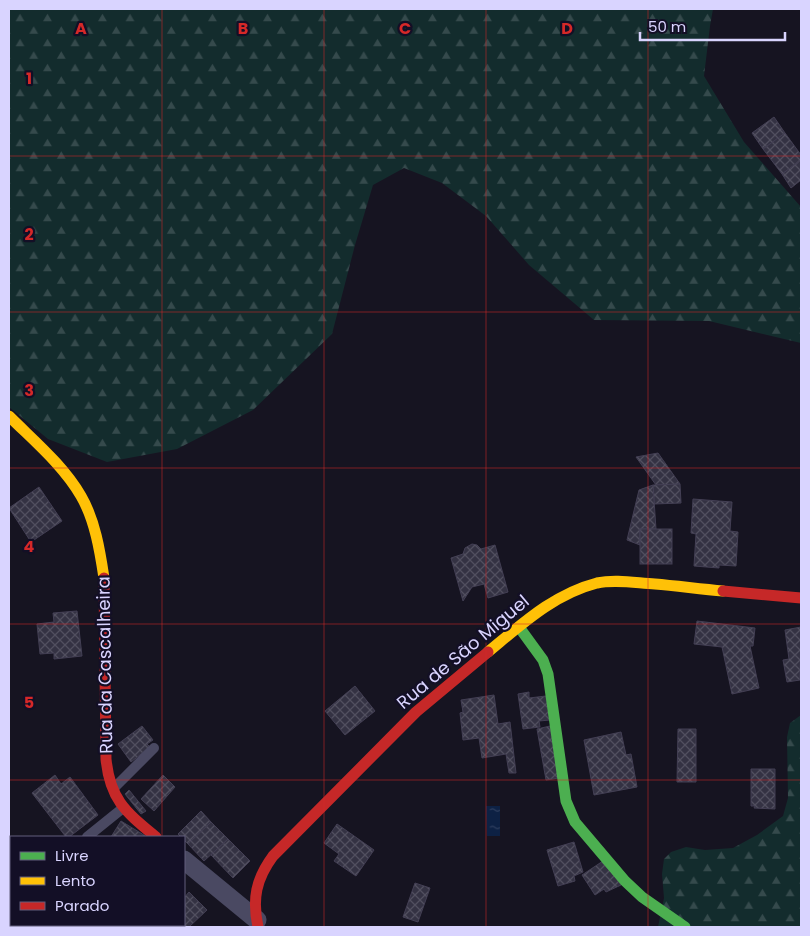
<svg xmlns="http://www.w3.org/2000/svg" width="810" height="936" viewBox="0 0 810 936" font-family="Poppins,sans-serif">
<defs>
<pattern id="forest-firs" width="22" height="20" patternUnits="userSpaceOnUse" patternTransform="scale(1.25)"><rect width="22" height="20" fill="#132c2d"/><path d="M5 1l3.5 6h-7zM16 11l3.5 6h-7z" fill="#354a4c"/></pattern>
<pattern id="water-ripples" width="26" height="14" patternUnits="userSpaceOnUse" patternTransform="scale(1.25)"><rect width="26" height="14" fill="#0d2144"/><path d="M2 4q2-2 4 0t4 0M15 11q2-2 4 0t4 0" fill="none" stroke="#304060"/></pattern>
<pattern id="building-cross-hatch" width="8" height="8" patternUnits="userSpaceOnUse" patternTransform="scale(1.25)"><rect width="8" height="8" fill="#343243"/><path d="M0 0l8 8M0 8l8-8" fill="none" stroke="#514f5f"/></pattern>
</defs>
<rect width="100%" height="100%" fill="#161421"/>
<g fill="url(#forest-firs)">
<path d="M9,9H713L710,26L704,76L744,142L801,207V343L709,321L594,320L529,265L486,216L442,183L404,168L373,185L355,245L332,334L253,410L177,449L107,462L48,439L9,407Z"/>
<path d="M801,715V927H658L664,898L662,874L664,859L671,852L686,847L705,850L733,848L757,835L783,816L788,798L787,737L790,723Z"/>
</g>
<path fill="url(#water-ripples)" d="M486,806H500V836H487Z"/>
<g fill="url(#building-cross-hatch)" stroke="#433f54">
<path d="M774,117L785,133L763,149L752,133Z"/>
<path d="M785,133L801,155V160L782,174L763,149Z"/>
<path d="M801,160V180L791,188L782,174Z"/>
<path d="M658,453L680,484L656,485L636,457Z"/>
<path d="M680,484L681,503L654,504L653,485Z"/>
<path d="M653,485L656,529H640V545L627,540L639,490Z"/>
<path d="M39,487L62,521L31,542L9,508Z"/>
<path d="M693,499L732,502L730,531L738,532L736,566L719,565V568L694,566L696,534L691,533Z"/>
<rect x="640" y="529" width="32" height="35"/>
<path d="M472,544L477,545L481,549L495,545L508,592L488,598L484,584L472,587L463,601L451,558L463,554L465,548Z"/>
<path d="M77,611L82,656L54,659V653L40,654L37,624L54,622L53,613Z"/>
<path d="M697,621L755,628L753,646H750L759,688L732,694L722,647L694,644Z"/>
<path d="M801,627L800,680L787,682L783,660L789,659L785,630Z"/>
<path d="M355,686L375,711L345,735L325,711Z"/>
<path d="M529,692V698L546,696L550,720L539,721L540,727L523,729L518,694Z"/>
<path d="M494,695L498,724L510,722L516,773H509L506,754L482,758L479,738L463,740L460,713L463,712L461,700Z"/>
<path d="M142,726L153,740L147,744L150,747L131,762L118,744Z"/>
<path d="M550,726L559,778L546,780L537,729Z"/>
<path d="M678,729H696V782H677Z"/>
<path d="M621,732L626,755L631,754L637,787L594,795L584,740Z"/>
<path d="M751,769H775V809L754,808L755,806H751Z"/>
<path d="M55,775L61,784L70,777L98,815L69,837H66L32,793Z"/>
<path d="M163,775L175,787L154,811L141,799Z"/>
<path d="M129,790L146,811L141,814L125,794Z"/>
<path d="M201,811L211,822L188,844L184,840V837H181L178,834Z"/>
<path d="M121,821L147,837H111Z"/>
<path d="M211,822L228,839L204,861L188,844Z"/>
<path d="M337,824L374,850L356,876L334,861L339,854L324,843Z"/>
<path d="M228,839L250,861L233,878L211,855Z"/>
<path d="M574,842L583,872L574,876L575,881L558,886L547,850Z"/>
<path d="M603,861L621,885L606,892L604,889L595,895L582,875Z"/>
<path d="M415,883L430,888L418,922L403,917Z"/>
<path d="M189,892L207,910L189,927H152L150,925H184V898Z"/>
</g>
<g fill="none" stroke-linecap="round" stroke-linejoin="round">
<g stroke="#4a4962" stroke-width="10">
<path d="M114,788L154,748"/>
<path d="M87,837L123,808"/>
</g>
<path stroke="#4a4962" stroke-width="19" d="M184,860L257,920"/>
<path stroke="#4caf50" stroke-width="11" d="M519,627L543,660L548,674L566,801L575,822L625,881L642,897L685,927"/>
<g stroke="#ffc107" stroke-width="11">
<path d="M9,416C34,441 63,465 81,496C95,520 100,551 104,578"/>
<path d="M488,652C522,624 554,594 597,583C616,579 636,583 655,584C678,586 700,589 723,591"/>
</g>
<g stroke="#c62828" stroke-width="11">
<path d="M104,578L106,759C110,800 126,812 156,837"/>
<path d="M723,591L801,598"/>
<path d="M258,927C252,899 256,879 273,856L416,712L488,652"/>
</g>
</g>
<path fill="none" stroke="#d62828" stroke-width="1" stroke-opacity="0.55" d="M162,9V837M324,9V927M486,9V927M648,9V927M9,156H801M9,312H801M9,468H801M9,624H801M9,780H801M162,925V927"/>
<g text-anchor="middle" stroke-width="4.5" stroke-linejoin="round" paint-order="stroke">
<g font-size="18" fill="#d9d4ff" stroke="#130f26">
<text transform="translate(463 652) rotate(-40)" y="6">Rua de São Miguel</text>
<text transform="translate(105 665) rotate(-91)" y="6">Rua da Cascalheira</text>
</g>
</g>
<g font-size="16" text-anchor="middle" font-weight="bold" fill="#d62828" stroke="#130f26" stroke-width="4.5" stroke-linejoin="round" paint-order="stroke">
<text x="81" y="34">A</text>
<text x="243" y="34">B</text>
<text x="405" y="34">C</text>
<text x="567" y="34">D</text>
<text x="29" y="84">1</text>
<text x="29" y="240">2</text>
<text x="29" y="396">3</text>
<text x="29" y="552">4</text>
<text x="29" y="708">5</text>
</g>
<rect width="810" height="936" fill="none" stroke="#d9d4ff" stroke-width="20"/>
<rect x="10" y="836" width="175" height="90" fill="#130f26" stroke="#625e7d"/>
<rect x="20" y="852" width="25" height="8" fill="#4caf50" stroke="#625e7d"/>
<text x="55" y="861" font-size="15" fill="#d9d4ff">Livre</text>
<rect x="20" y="877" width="25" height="8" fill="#ffc107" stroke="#625e7d"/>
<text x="55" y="886" font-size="15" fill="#d9d4ff">Lento</text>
<rect x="20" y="902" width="25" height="8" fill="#c62828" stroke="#625e7d"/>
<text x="55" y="911" font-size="15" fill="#d9d4ff">Parado</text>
<path d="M640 32v8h145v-8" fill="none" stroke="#d9d4ff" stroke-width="2.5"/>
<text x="648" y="32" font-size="15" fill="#d9d4ff" stroke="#130f26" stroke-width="4" paint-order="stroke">50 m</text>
</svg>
